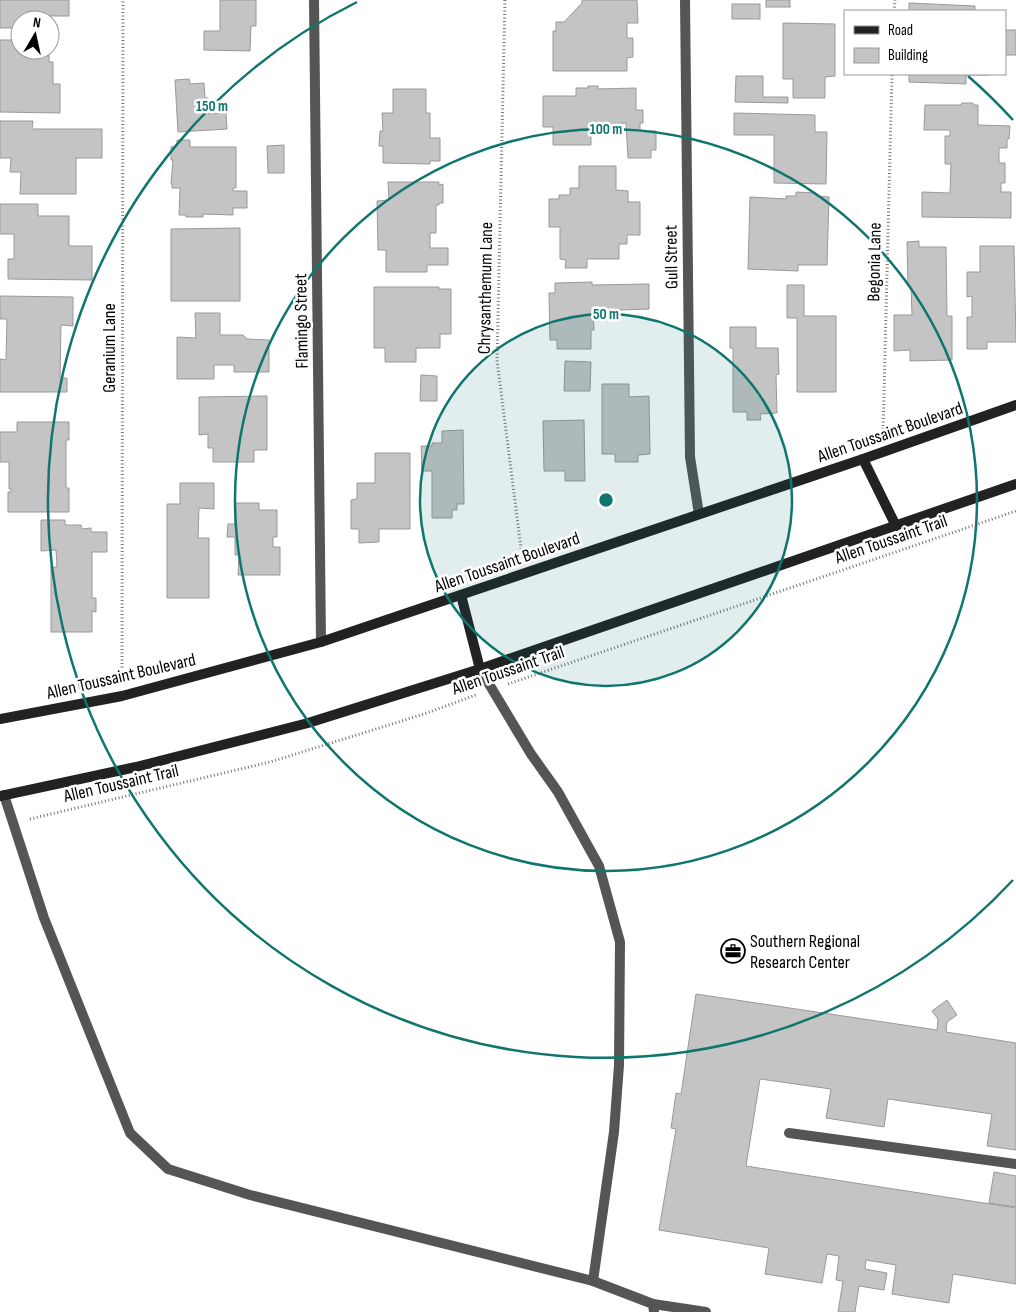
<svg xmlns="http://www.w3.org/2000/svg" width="1016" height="1312" viewBox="0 0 1016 1312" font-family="'Sofia Sans Condensed',sans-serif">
<rect width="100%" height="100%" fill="#fff"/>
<g fill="#c4c4c4" stroke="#999">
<path d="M0,0H69V16H29V20H20V28H0Z"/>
<path d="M220,0H256V26H251L250,51L204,50V31H220Z"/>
<path d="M582,0H637L638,23H627V38H633V57L627,58V71H553V31H556V22H564L582,3Z"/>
<rect x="766" y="0" width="24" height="7"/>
<path d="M909,3L975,6V11H909Z"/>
<rect x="732" y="4" width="28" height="15"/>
<path d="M783,23L835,24V76L825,77V98H793V79H783Z"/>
<rect x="1005" y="30" width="11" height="25"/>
<path d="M0,40H20V50H49V62H53V84H60V113L0,112Z"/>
<path d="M909,74H989V75H966V84L909,82Z"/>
<path d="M736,76H763V97H788V103L735,102Z"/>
<path d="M189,79L190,84L204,83L205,98H208L209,114L226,113L227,129L178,132L175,80Z"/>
<path d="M588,86H598V89L636,88V110H643V123H640V131H656V150H651V158H628L626,123L601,124V127H591V145H553V127H543V96H576V88H588Z"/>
<path d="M393,89H426V113H430V138H440V161H430V164L383,163V146H379L380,131H383L382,113H393Z"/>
<path d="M962,103H973L974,105H978V125L1010,126L1009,139H1007V148H999V163H1005V183H1001V192H1011V218L922,217V192L950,193L951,164H945V136H950V130H924L925,105H960Z"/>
<path d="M734,113L815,115V132H827L826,184L774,183V135H734Z"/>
<path d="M0,121H33L32,129H102V158H76V194H20L21,172H10L11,158H0Z"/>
<path d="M177,140H190V147H236V188H233V191H247V208H233V215L203,214V217H186V215H179L180,188H172V184H171L173,160H171V147L177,146Z"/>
<path d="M284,145V173H268L267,146Z"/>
<path d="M579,166H616V190L628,191V202H640V235H627V244H619V259H587V268H565L566,260L560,259V227H549V199H559V195H570V188H579Z"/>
<path d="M388,182H439V185L443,184V203H439V205H436V233H430V248H448V265H427V272H386V250H378L377,201L389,200Z"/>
<path d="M796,192L816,193V196L829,197L827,265H798V271L748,269L750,197L786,199V196H796Z"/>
<path d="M0,204H38V216H69V246H92V280L8,279V259H14V234H0Z"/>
<path d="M240,228V301H171V229Z"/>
<path d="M919,241V247H946L947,316H952V360L910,361V350L894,351V315H912L911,286H908L907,242Z"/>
<path d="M980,246H1014L1016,342H987V349H967V317H972V296L967,297V272H980Z"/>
<path d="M592,282V285L649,284V309L593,311L594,330H591V349H557V340H550L549,293H555V283Z"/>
<path d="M787,285H804V316H836V392H797V318H787Z"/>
<path d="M374,287H439V289H451V334H440V348H416V362H385V348H374Z"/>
<path d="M0,296L73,297V326L61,325L60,378H67V392H0V359L6,360L7,319H0Z"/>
<path d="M195,313H220V335H243L247,339L269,340V372H234V365H214V379H177V337L196,338Z"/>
<path d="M730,327H756V348H778L779,374L776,375L777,413L760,414L761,420H747V412H733V348H730Z"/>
<path d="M565,361L591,362L590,391H564Z"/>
<path d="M421,375L437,376V401H420Z"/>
<path d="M602,384H629V397L649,396L650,454L638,455V462H615V454H602Z"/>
<path d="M267,396V450H254V462H213V448H208V434L199,435V397Z"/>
<path d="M584,420L585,481H565V471H544L543,421Z"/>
<path d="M17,422H69V440H66V488H69V512H8V492H11V489H9V462H0V432H17Z"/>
<path d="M463,430L464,504H457V510H452V518H432V471H422L421,446H432V443H442V431Z"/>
<path d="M375,453H410V529H379V542L359,543V529H351V500L357,499V483H375Z"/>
<path d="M180,483H214V509L199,508L198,538H209V598H167V504H180Z"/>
<path d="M235,503H259V510H277V537H273V547H280V575H238L239,555H235V537H227L228,524H235Z"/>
<path d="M41,520H65V525H81L82,529L91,528V532H107V552H92V598H96V612L92,611V632H51V567H57L56,550L41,551Z"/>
<path d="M696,994L937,1030L938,1019L932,1011L947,1000L957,1015L947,1022L946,1032L1016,1043V1150L987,1146L992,1114L888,1099L884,1127L826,1118L831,1089L760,1079L746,1166L1016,1208V1284L953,1274L949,1303L892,1294L896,1265L866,1260L865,1269L887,1273L884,1290L859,1286L855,1312H838L843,1281L836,1280L839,1256L827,1254L822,1283L765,1274L769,1248L659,1230L676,1129L671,1128L676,1093L681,1094Z"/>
<path d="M994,1172L1016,1176V1207L989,1203Z"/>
</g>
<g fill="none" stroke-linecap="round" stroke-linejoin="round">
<g stroke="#777" stroke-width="3" stroke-dasharray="1 2.5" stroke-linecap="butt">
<path d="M505,0L497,360L522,556"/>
<path d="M894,11L895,0"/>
<path d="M883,433L892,74"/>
<path d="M122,678L123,0"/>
<path d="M508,684L1016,511"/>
<path d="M30,819L270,762L424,714L476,695"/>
</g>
<g stroke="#555" stroke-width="10">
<path d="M480,669L531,754L558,792L599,866L620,942L619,1065L614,1132L593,1281L653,1304L654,1312"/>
<path d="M4,795L44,918L130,1133L168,1169L250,1195L593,1281"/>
<path d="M789,1133L1016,1164"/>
<path d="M653,1304L706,1312"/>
</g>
<g stroke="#555" stroke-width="10">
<path d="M314,0L321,642"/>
<path d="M685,0L690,457L699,514"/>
</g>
<g stroke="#222" stroke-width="10">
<path d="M863,459L896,526"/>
<path d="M461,595L480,669"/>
<path d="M0,719L122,696L321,642L863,459L1016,405"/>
<path d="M0,796L136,767L308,723L480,669L1016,484"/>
</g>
</g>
<circle cx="606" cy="500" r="186" fill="#0f766e" fill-opacity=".12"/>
<g fill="none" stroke="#0f766e" stroke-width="2.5">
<circle cx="606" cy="500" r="186"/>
<circle cx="606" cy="500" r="371"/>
<path d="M1013 880A557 557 0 1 1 357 2M968 76A557 557 0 0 1 1013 120"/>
</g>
<defs>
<g id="office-ring" transform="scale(1.25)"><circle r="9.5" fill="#fff" stroke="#000" stroke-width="1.5"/><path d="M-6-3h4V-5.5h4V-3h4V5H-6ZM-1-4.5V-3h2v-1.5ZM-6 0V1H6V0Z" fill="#000"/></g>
</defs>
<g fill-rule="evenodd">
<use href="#office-ring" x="733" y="951"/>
</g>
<g text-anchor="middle" stroke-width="5" stroke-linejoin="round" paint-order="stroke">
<g font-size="18" fill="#000" stroke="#fff">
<text transform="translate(671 257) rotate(-91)" y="6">Gull Street</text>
<text transform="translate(874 262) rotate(-89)" y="6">Begonia Lane</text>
<text transform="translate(485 288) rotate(-89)" y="6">Chrysanthemum Lane</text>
<text transform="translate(301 321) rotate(-91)" y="6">Flamingo Street</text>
<text transform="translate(109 348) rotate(-90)" y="6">Geranium Lane</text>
<text transform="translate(890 432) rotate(-19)" y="6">Allen Toussaint Boulevard</text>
<text transform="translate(891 539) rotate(-19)" y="6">Allen Toussaint Trail</text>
<text transform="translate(507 562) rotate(-19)" y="6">Allen Toussaint Boulevard</text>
<text transform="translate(508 670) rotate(-19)" y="6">Allen Toussaint Trail</text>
<text transform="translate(121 676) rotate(-13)" y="6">Allen Toussaint Boulevard</text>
<text transform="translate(121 783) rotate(-13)" y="6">Allen Toussaint Trail</text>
</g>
<g font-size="18" fill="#000" stroke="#fff" text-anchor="start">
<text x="750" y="947">Southern Regional<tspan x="750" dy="21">Research Center</tspan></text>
</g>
</g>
<circle cx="606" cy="500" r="8" fill="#0f766e" stroke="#fff" stroke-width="2.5"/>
<g font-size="15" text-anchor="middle" font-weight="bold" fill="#0f766e" stroke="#fff" stroke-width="5" stroke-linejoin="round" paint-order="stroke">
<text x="212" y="111">150 m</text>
<text x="606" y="134">100 m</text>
<text x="606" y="319">50 m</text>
</g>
<rect x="844" y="10" width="162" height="65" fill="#ffffff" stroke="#999999"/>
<rect x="854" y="26" width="25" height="8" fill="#222222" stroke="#999999"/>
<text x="888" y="35" font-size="15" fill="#000000">Road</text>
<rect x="854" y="48" width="25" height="15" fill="#c4c4c4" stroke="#999999"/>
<text x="888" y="60" font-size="15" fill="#000000">Building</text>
<g transform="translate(35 35) rotate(9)"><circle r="24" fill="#ffffff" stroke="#999999"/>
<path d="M0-4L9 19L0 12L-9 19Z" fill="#000000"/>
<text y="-8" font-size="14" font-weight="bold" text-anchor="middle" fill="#000000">N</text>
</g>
</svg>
